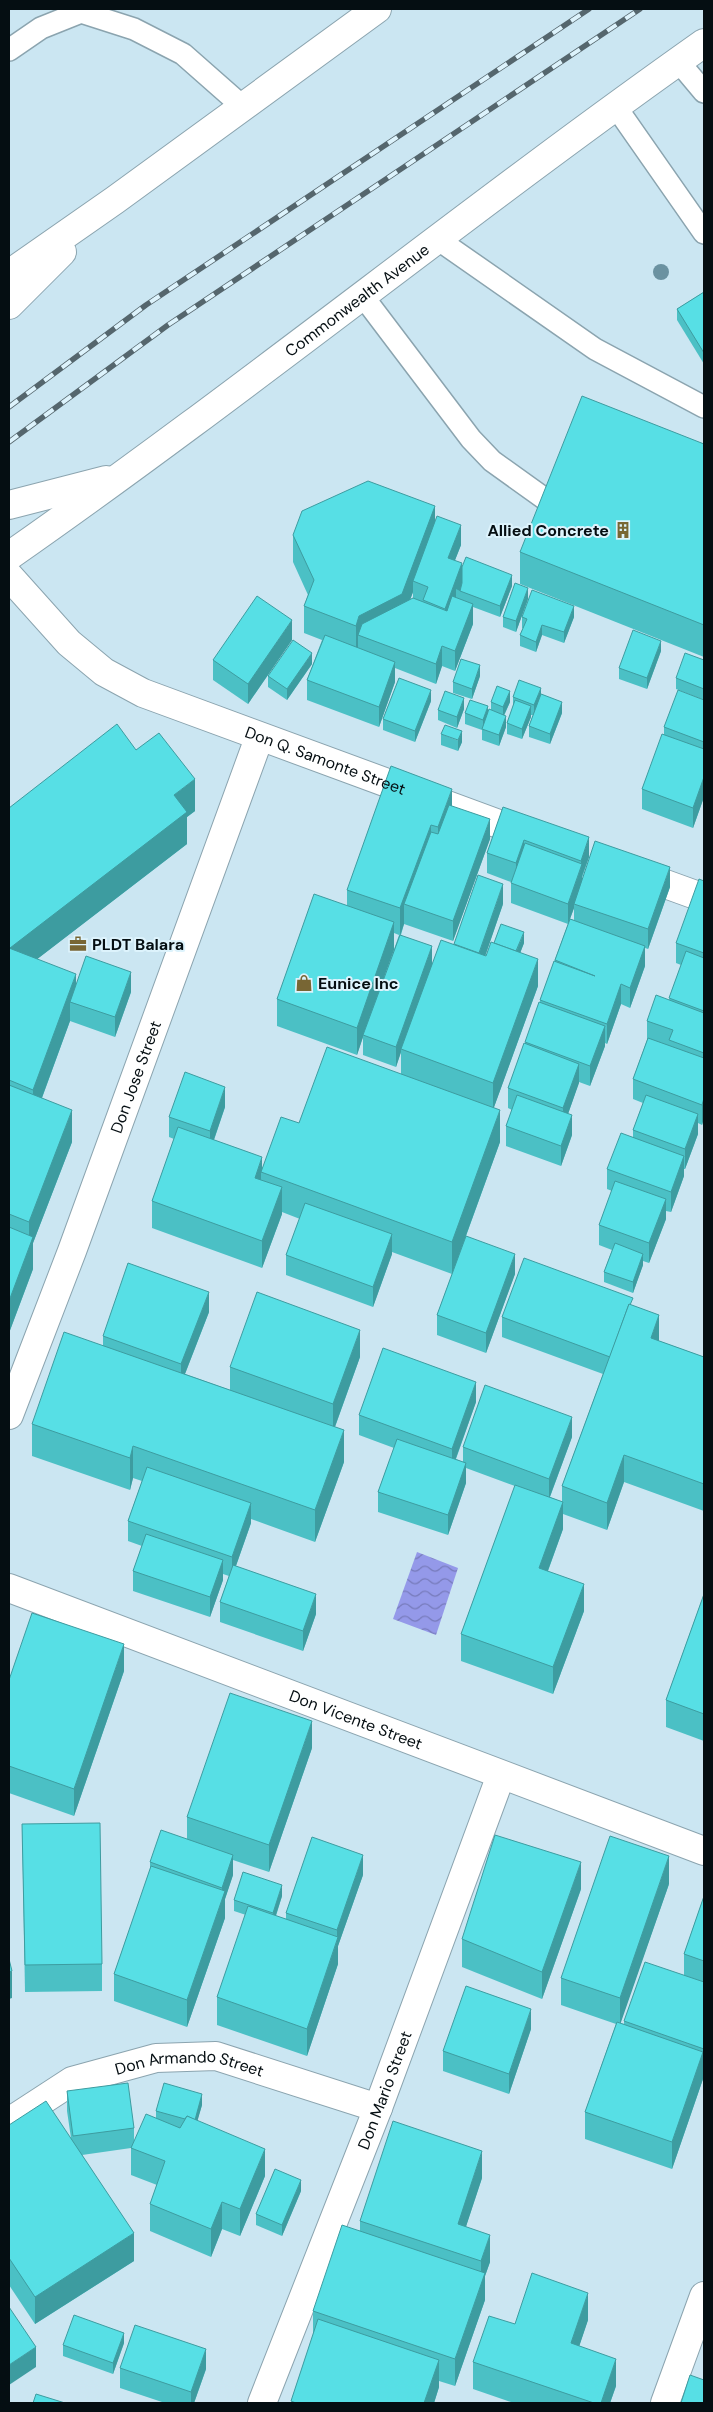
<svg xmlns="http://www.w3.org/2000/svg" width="713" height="2412" viewBox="0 0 713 2412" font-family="'DM Sans',sans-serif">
<defs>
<pattern id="water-waves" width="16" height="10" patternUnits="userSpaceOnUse" patternTransform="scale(1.25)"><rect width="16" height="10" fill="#9499e9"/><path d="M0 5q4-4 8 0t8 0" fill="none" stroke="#777bbb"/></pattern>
</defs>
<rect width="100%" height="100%" fill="#cbe6f2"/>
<path fill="url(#water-waves)" d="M417,1552L458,1568L436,1635L393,1619Z"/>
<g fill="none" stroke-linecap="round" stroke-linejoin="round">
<g stroke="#8ba4af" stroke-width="24">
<g id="lane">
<path d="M9,50L41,28L81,12L134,29L183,54L242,106"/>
<path d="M678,61L704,92"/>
<path d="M616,107L704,233"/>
<path d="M436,238L595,349L704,407"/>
<path d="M362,295L471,439L492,461L545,499"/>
</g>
</g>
<g stroke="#8ba4af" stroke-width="30">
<g id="street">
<path id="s1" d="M9,576L69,643L104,672L143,693L534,837"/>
<path d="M635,873L704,898"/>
<path id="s2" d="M9,1415L72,1251L259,738"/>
<path id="s3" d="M9,1588L704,1851"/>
<path id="s4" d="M9,2122L72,2081L156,2058L216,2056L378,2108"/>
<path id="s5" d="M262,2403L378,2108L501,1775"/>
<path d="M665,2403L704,2296"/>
</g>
</g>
<g stroke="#8ba4af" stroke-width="30">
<g id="primary">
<path d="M9,274L115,200L377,9"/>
<path d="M9,305L62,252"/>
<path d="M9,505L106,480"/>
<path id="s6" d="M9,556C245,391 469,209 704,43"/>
</g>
</g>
<use href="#lane" stroke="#fff" stroke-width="21"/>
<use href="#street" stroke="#fff" stroke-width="28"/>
<use href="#primary" stroke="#fff" stroke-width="28"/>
<g stroke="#55666d" stroke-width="5.5">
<g id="rail">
<path d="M9,407L146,305L589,9"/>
<path d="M9,442L168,325L640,9"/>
</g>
</g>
<use href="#rail" stroke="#ddf3fc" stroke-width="4" stroke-dasharray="11" stroke-linecap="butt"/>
</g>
<circle fill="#6b92a1" cx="661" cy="272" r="8"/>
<g fill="#4bc0c5" fill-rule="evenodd">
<path d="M704,292V364L677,320V309Z"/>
<path d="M704,444V657L520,584V552Z"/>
<path d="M435,523L461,545L455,560L462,567L512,586L500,617L473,607V624L455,671L442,666L436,684L395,668V682L379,727L307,700V680L322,640L304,633V606L308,595L293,562V535ZM413,592V598L410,600Z"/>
<path d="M528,599L516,632L503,627V617Z"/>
<path d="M522,617H574L564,643L542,635L536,652L520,646V635L523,628H522Z"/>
<path d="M292,640L248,704L213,680V660Z"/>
<path d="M661,651L647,689L619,679V668Z"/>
<path d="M704,660V700L676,689V678Z"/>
<path d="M312,664L287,700L268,687V676Z"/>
<path d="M480,676L472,699L453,693V682Z"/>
<path d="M541,695L562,713L550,744L529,737V726L533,715H531V717L522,739L507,734V723L513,707V697Z"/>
<path d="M704,700V797L693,828L642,809V789L664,735V727Z"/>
<path d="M431,701L415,742L383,730V719Z"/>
<path d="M491,702H510L504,716L506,727L499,746L482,740V730L465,724V713L488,714L491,710Z"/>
<path d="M464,709L457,728L438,720V710Z"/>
<path d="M441,734L462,742L458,751L441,745Z"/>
<path d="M136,750L195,811L187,817V844L37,959L76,986L131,992L115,1037L70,1021L42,1098L72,1142L33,1243V1269L9,1333V808Z"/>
<path d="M452,806L490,839L453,941L404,924L401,935L432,964L454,944L503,904L485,956H486L494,943H524L520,953L538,986L494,1107L500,1142L466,1236L515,1274L486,1353L437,1335V1315L452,1274L392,1252V1254L373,1307L286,1275V1255L300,1219L282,1212V1214L262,1268L152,1228V1201L174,1139L169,1137V1117L225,1107L214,1140L262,1168L299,1123L401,1074V1052L396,1067L363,1055V1037L357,1055L277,1026V999L347,906V890ZM394,933L399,935L384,978Z"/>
<path d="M503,807L589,857L582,878L670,887L648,949L645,948V966L630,1008L621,1004L607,1044L605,1043V1046L590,1086L579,1082L568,1114L572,1135L561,1166L506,1146V1126L512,1110L508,1108V1088L540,1003V1000L568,924L511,903V882L487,873V853ZM574,908V920L570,919Z"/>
<path d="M704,881V1118L702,1125L698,1123V1134L685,1169H684V1176L671,1212L666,1211V1219L649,1263L643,1261V1265L633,1293L604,1282V1272L612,1250L599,1245V1225L612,1191L607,1189V1169L633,1137V1130L643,1103L633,1099V1079L647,1040V1021L669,1000L681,965L676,963V943Z"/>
<path d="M633,1306L659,1341L704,1357V1511L624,1482L607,1530L563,1514V1529L548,1571L584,1611L553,1694L461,1661V1634L515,1486L466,1468V1483L448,1535L378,1512V1492L394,1448L359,1435V1415L476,1402L456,1459L463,1462V1447L572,1437L550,1497L562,1502V1486L603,1374L502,1337V1317Z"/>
<path d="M209,1312L185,1374L230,1390V1367L360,1357L335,1427L344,1462L315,1542L251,1519V1523L236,1566L316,1614L303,1651L220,1622V1602L229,1576L223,1574V1580L210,1617L133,1591V1571L142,1546L128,1541V1521L142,1481L133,1478L130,1490L32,1456V1424L103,1346V1336Z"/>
<path d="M704,1594V1741L666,1727V1700Z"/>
<path d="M124,1671L74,1816L9,1793V1680Z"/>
<path d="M312,1748L269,1872L233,1860V1875L225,1899V1918L187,2027L114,2001V1974L150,1871V1862L187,1839V1817Z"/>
<path d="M22,1824L102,1964V1991L25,1992Z"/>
<path d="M363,1875L338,1946V1964L307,2056L217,2025V1997L246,1915L234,1911V1900L282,1896L276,1916L286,1919V1913Z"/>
<path d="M669,1884L620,2023L624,2024V2021L684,1976V1954L704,1896V2069H703V2079L672,2169L585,2139V2112L616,2024L561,2005V1978Z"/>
<path d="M581,1889L542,1999L462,1967V1939Z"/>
<path d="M531,2029L509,2094L443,2071V2051Z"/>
<path d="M67,2091L134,2128V2141L156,2118V2111L202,2105L197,2121L265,2176L240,2236L222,2229L211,2257L150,2231V2204L157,2185L131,2175V2148L82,2155L134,2261L35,2324L9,2285V2125L71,2138L67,2111Z"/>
<path d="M482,2178L466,2226L490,2262L485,2276V2300L455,2386L439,2381V2387L434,2403H291L313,2335V2311L360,2230V2221Z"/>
<path d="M301,2191L282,2236L256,2225V2214Z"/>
<path d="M588,2320L579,2346L616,2386L610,2403H514L473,2389V2362L515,2324Z"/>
<path d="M124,2343L113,2374L63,2356V2345Z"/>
<path d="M120,2368L206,2369L194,2403H165L120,2388Z"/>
</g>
<g fill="#3d9ca0">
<path d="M435,506V533L413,581V592L402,621L358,635V647L356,653V626L359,616Z"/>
<path d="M461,525V545L448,578V558Z"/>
<path d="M462,563V583L460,591L456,589V600L445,629V609Z"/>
<path d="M512,575V586L500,617V606Z"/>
<path d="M528,588V599L516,632V621Z"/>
<path d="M473,604V624L455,671V651Z"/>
<path d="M574,606V617L564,643V632Z"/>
<path d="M292,620V640L248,704V684Z"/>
<path d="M542,625V635L536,652V642Z"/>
<path d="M661,641V651L647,689V678Z"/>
<path d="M442,646V666L436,684V664Z"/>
<path d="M312,653V664L287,700V689Z"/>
<path d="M395,662V682L379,727V707Z"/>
<path d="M480,665V676L472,699V689Z"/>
<path d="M541,688V698L534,716V705Z"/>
<path d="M431,690V701L415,742V731Z"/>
<path d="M510,691V702L503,717V707Z"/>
<path d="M464,698V709L457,728V717Z"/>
<path d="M562,702V713L550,744V734Z"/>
<path d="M488,706V717L483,731V720Z"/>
<path d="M531,706V717L522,739V729Z"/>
<path d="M506,716V727L499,746V735Z"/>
<path d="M462,731V742L458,751V740Z"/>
<path d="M704,777V797L693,828V808Z"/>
<path d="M195,779V811L187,817V844L10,980V948L174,795Z"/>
<path d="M452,789V816L438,854V827Z"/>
<path d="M490,819V839L453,941V921Z"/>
<path d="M431,825V852L404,904V924L400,936V908Z"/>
<path d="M589,837V857L582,876V884L574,904V908L568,924V904L581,868V861Z"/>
<path d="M524,840V860L516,883V863Z"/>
<path d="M670,867V887L648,949V929Z"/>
<path d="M503,884V904L478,977V957Z"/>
<path d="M394,922V950L363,1035V1037L357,1055V1028Z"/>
<path d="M524,932V943L514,969V958Z"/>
<path d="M432,946V966L401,1049V1052L396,1067V1047Z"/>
<path d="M645,946V966L630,1008V988Z"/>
<path d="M538,959V986L493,1110V1083Z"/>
<path d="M131,972V992L115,1037V1017Z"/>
<path d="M76,974V1004L70,1002V1021L33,1122V1090Z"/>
<path d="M621,984V1004L607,1044V1024Z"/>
<path d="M605,1026V1046L590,1086V1066Z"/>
<path d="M579,1064V1083L563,1128V1108Z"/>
<path d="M225,1087V1107L210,1151V1131Z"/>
<path d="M704,1098V1118L702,1125V1105Z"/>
<path d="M72,1110V1142L33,1243V1269L9,1333V1301L29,1248V1222Z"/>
<path d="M500,1110V1142L452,1274V1242Z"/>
<path d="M698,1114V1134L685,1169V1149Z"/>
<path d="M572,1115V1135L561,1166V1146Z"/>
<path d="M684,1156V1176L671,1212V1192Z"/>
<path d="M262,1157V1173L261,1172V1189L255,1178Z"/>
<path d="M282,1187V1214L262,1268V1241Z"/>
<path d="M666,1199V1219L649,1263V1243Z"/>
<path d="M392,1234V1254L373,1307V1287Z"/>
<path d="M515,1254V1274L486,1353V1333Z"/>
<path d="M643,1254V1265L633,1293V1282Z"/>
<path d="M209,1292V1312L181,1384V1364Z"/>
<path d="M659,1315V1342L651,1338Z"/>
<path d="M360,1330V1357L333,1432V1404Z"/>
<path d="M476,1382V1402L452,1469V1449Z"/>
<path d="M572,1417V1437L549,1499V1479Z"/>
<path d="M344,1430V1462L315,1542V1510Z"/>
<path d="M133,1446V1478L130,1490V1458Z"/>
<path d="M624,1455V1482L607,1530V1503Z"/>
<path d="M466,1463V1483L448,1535V1515Z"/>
<path d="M563,1502V1529L539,1595V1568Z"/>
<path d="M251,1503V1523L232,1577V1557Z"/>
<path d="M223,1560V1580L210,1617V1597Z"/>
<path d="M584,1584V1611L553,1694V1667Z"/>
<path d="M316,1594V1614L303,1651V1631Z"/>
<path d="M124,1644V1671L74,1816V1789Z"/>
<path d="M312,1721V1748L269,1872V1845Z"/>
<path d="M233,1855V1875L225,1899V1918L187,2027V2000L222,1900V1888Z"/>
<path d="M363,1855V1875L338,1946V1964L307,2056V2029L337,1941V1930Z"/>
<path d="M669,1856V1884L620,2025V1998Z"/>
<path d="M581,1862V1889L542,1999V1972Z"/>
<path d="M282,1885V1896L273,1924V1913Z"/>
<path d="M12,1971V1998L9,1999V1972Z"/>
<path d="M531,2009V2029L509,2094V2074Z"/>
<path d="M703,2052V2079L672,2169V2142Z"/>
<path d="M202,2094V2105L194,2133V2122Z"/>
<path d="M265,2149V2176L240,2236V2209Z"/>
<path d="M482,2151V2178L458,2251V2224Z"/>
<path d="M301,2180V2191L282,2236V2225Z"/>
<path d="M222,2202V2229L211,2257V2229Z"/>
<path d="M134,2233V2261L35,2324V2297Z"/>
<path d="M490,2235V2262L485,2276V2300L455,2386V2359L481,2285V2261Z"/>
<path d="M588,2293V2320L571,2371V2343Z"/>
<path d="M124,2333V2343L113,2374V2363Z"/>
<path d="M36,2347V2367L9,2385V2365Z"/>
<path d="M206,2349V2369L194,2403H191V2392Z"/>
<path d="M616,2359V2386L610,2403H601Z"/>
<path d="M439,2360V2387L434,2403H424Z"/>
</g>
<g fill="#57dfe5" stroke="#3d9ca0">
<path d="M704,292V353L677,309Z"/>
<path d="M582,396L704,444V625L520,552Z"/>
<path d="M368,481L435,506L402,594L359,616L356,626L304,606L314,580L293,535L302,511Z"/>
<path d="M437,516L461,525L448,558L462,563L445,609L423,600L428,587L413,581Z"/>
<path d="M466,557L512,575L500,606L460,591L462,583V567Z"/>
<path d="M515,583L528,588L516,621L503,617Z"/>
<path d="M532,590L574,606L564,632L542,625L536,642L520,635L527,619L522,617Z"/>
<path d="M257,596L292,620L248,684L213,660Z"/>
<path d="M452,596L473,604L455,651L442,646L436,664L358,635L362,624L413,598L447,611Z"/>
<path d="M633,630L661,641L647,678L619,668Z"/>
<path d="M325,635L395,662L379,707L307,680Z"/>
<path d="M293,640L312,653L287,689L268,676Z"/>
<path d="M685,653L704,660V689L676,678Z"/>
<path d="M461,659L480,665L472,689L453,682Z"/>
<path d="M399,678L431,690L415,731L383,719Z"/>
<path d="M519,680L541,688L534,705L513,697Z"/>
<path d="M497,686L510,691L503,707L491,702Z"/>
<path d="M678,690L704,700V742L664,727Z"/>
<path d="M445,691L464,698L457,717L438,710Z"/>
<path d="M541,694L562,702L550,734L529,726Z"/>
<path d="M470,700L488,706L483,720L465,713Z"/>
<path d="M515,700L531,706L522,729L507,723Z"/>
<path d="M489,709L506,716L499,735L482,729Z"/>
<path d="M117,724L136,750L159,733L195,779L174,795L187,812L10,948L9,946V808Z"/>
<path d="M445,725L462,731L458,740L441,734Z"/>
<path d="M662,734L704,749V777L693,808L642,789Z"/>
<path d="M391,766L452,789L438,827L431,825L400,908L347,890Z"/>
<path d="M449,805L490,819L453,921L404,904L431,832L438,834Z"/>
<path d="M503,807L589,837L581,861L524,840L516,863L487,853Z"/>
<path d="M595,841L670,867L648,929L574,904Z"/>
<path d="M525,843L582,864L568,904L511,883Z"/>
<path d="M478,875L503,884L479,953L454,944Z"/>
<path d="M699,879L704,881V953L676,943Z"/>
<path d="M314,894L394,922L357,1028L277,999Z"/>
<path d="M570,919L645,946L630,988L621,984L607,1024L540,1000L554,961L595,976L555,960Z"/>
<path d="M501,924L524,932L516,951L494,943Z"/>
<path d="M400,935L432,946L396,1047L363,1035Z"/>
<path d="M441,940L486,956L491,942L538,959L493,1083L401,1049Z"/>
<path d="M9,948L76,974L33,1090L9,1080Z"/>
<path d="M686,951L704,958V1011L669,998Z"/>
<path d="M86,956L131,972L115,1017L70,1002Z"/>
<path d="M656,995L704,1013V1053L669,1040L673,1030L647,1021Z"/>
<path d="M539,1002L605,1026L590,1066L525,1042Z"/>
<path d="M648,1038L704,1058V1098L702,1105L633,1079Z"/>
<path d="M524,1043L579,1064L563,1108L508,1088Z"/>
<path d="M327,1047L500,1110L452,1242L261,1172L281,1117L299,1123Z"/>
<path d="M185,1072L225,1087L210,1131L169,1117Z"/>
<path d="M9,1085L72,1110L29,1222L9,1214Z"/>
<path d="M517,1095L572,1115L561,1146L506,1126Z"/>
<path d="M646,1095L698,1114L685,1149L633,1130Z"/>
<path d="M178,1127L262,1157L255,1178L282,1187L262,1241L152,1201Z"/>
<path d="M621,1133L684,1156L671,1192L607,1169Z"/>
<path d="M615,1181L666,1199L649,1243L599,1225Z"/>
<path d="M305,1203L392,1234L373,1287L286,1255Z"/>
<path d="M9,1227L33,1237L9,1301Z"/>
<path d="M466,1236L515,1254L486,1333L437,1315Z"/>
<path d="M615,1243L643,1254L633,1282L604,1272Z"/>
<path d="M524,1258L633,1298L630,1305L629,1304L610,1357L502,1317Z"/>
<path d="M128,1263L209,1292L181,1364L103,1336Z"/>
<path d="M257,1292L360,1330L333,1404L230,1367Z"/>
<path d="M629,1304L659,1315L651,1338L704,1357V1484L624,1455L607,1503L562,1486Z"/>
<path d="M64,1332L344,1430L315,1510L133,1446L130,1458L32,1424Z"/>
<path d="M383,1348L476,1382L452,1449L359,1415Z"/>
<path d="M485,1385L572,1417L549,1479L463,1447Z"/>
<path d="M397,1439L466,1463L448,1515L378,1492Z"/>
<path d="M147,1467L251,1503L232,1557L128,1521Z"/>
<path d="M515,1485L563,1502L539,1568L584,1584L553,1667L461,1634Z"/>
<path d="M146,1534L223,1560L210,1597L133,1571Z"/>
<path d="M233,1565L316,1594L303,1631L220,1602Z"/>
<path d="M704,1594V1714L666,1700Z"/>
<path d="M32,1613L124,1644L74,1789L9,1766V1680Z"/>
<path d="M230,1693L312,1721L269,1845L187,1817Z"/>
<path d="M100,1823L102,1964L25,1965L22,1824Z"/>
<path d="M161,1830L233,1855L222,1888L150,1862Z"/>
<path d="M495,1835L581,1862L542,1972L462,1939Z"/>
<path d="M610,1836L669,1856L620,1998L561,1978Z"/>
<path d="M312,1837L363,1855L337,1930L286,1913Z"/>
<path d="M151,1866L225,1891L187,2000L114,1974Z"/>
<path d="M243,1872L282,1885L273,1913L234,1900Z"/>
<path d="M704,1896V1961L684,1954Z"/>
<path d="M248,1906L338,1937L307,2029L217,1997Z"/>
<path d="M9,1959L12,1971L9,1972Z"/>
<path d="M645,1962L704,1982V2049L624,2021Z"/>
<path d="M466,1986L531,2009L509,2074L443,2051Z"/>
<path d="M617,2022L703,2052L672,2142L585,2112Z"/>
<path d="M128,2083L134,2128L73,2136L67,2091Z"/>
<path d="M164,2083L202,2094L195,2120L187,2116L185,2119L156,2111Z"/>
<path d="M46,2101L134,2233L35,2297L9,2258V2125Z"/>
<path d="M146,2114L180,2128L187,2116L265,2149L240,2209L222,2202L211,2229L150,2204L165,2161L131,2148Z"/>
<path d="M393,2121L482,2151L458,2224L490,2235L481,2261L360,2221Z"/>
<path d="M275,2169L301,2180L282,2225L256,2214Z"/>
<path d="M342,2225L485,2273L455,2359L313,2311Z"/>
<path d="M532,2273L588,2293L571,2343L616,2359L601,2403H594L473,2362L489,2316L515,2324Z"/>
<path d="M9,2307L36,2347L9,2365Z"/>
<path d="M74,2315L124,2333L113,2363L63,2345Z"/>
<path d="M318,2319L439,2360L424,2403H296L291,2401Z"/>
<path d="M135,2325L206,2349L191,2392L120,2368Z"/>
<path d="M690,2375L704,2380V2403H681Z"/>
<path d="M36,2394L65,2403H33Z"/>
</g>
<defs>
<g id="building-bare" transform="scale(1.35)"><path d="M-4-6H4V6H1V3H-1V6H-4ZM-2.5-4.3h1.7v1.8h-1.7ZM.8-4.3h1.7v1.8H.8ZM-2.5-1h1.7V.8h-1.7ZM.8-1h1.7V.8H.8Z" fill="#786634" stroke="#ddf3fc" stroke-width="2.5" paint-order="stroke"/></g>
<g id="office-bare" transform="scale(1.35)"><path d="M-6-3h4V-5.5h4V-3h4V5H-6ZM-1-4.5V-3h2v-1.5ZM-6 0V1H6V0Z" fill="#786634" stroke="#ddf3fc" stroke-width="2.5" paint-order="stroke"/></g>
<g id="shop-bare" transform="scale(1.35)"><path d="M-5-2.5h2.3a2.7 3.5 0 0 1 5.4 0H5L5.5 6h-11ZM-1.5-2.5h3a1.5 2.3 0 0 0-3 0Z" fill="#786634" stroke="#ddf3fc" stroke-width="2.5" paint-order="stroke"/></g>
</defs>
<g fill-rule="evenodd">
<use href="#building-bare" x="623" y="530"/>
<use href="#office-bare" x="78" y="944"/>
<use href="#shop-bare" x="304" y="983"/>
</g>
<g text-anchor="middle" stroke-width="4" stroke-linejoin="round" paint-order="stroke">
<g font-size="16" fill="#050e12" stroke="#ddf3fc">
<text dy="6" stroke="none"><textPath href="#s6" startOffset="432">Commonwealth Avenue</textPath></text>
<text dy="6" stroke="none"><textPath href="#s1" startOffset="374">Don Q. Samonte Street</textPath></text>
<text dy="6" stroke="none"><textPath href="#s2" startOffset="361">Don Jose Street</textPath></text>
<text dy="6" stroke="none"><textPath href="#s3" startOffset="371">Don Vicente Street</textPath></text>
<text dy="6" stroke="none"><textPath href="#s4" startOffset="196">Don Armando Street</textPath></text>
<text dy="6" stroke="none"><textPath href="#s5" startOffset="336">Don Mario Street</textPath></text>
</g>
<g font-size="16" font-weight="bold" fill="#050e12" stroke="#ddf3fc" text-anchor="start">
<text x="609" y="536" text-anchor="end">Allied Concrete</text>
<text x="92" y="950">PLDT Balara</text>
<text x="318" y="989">Eunice Inc</text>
</g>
</g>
<rect width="713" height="2412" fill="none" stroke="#050e12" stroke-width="20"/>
</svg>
